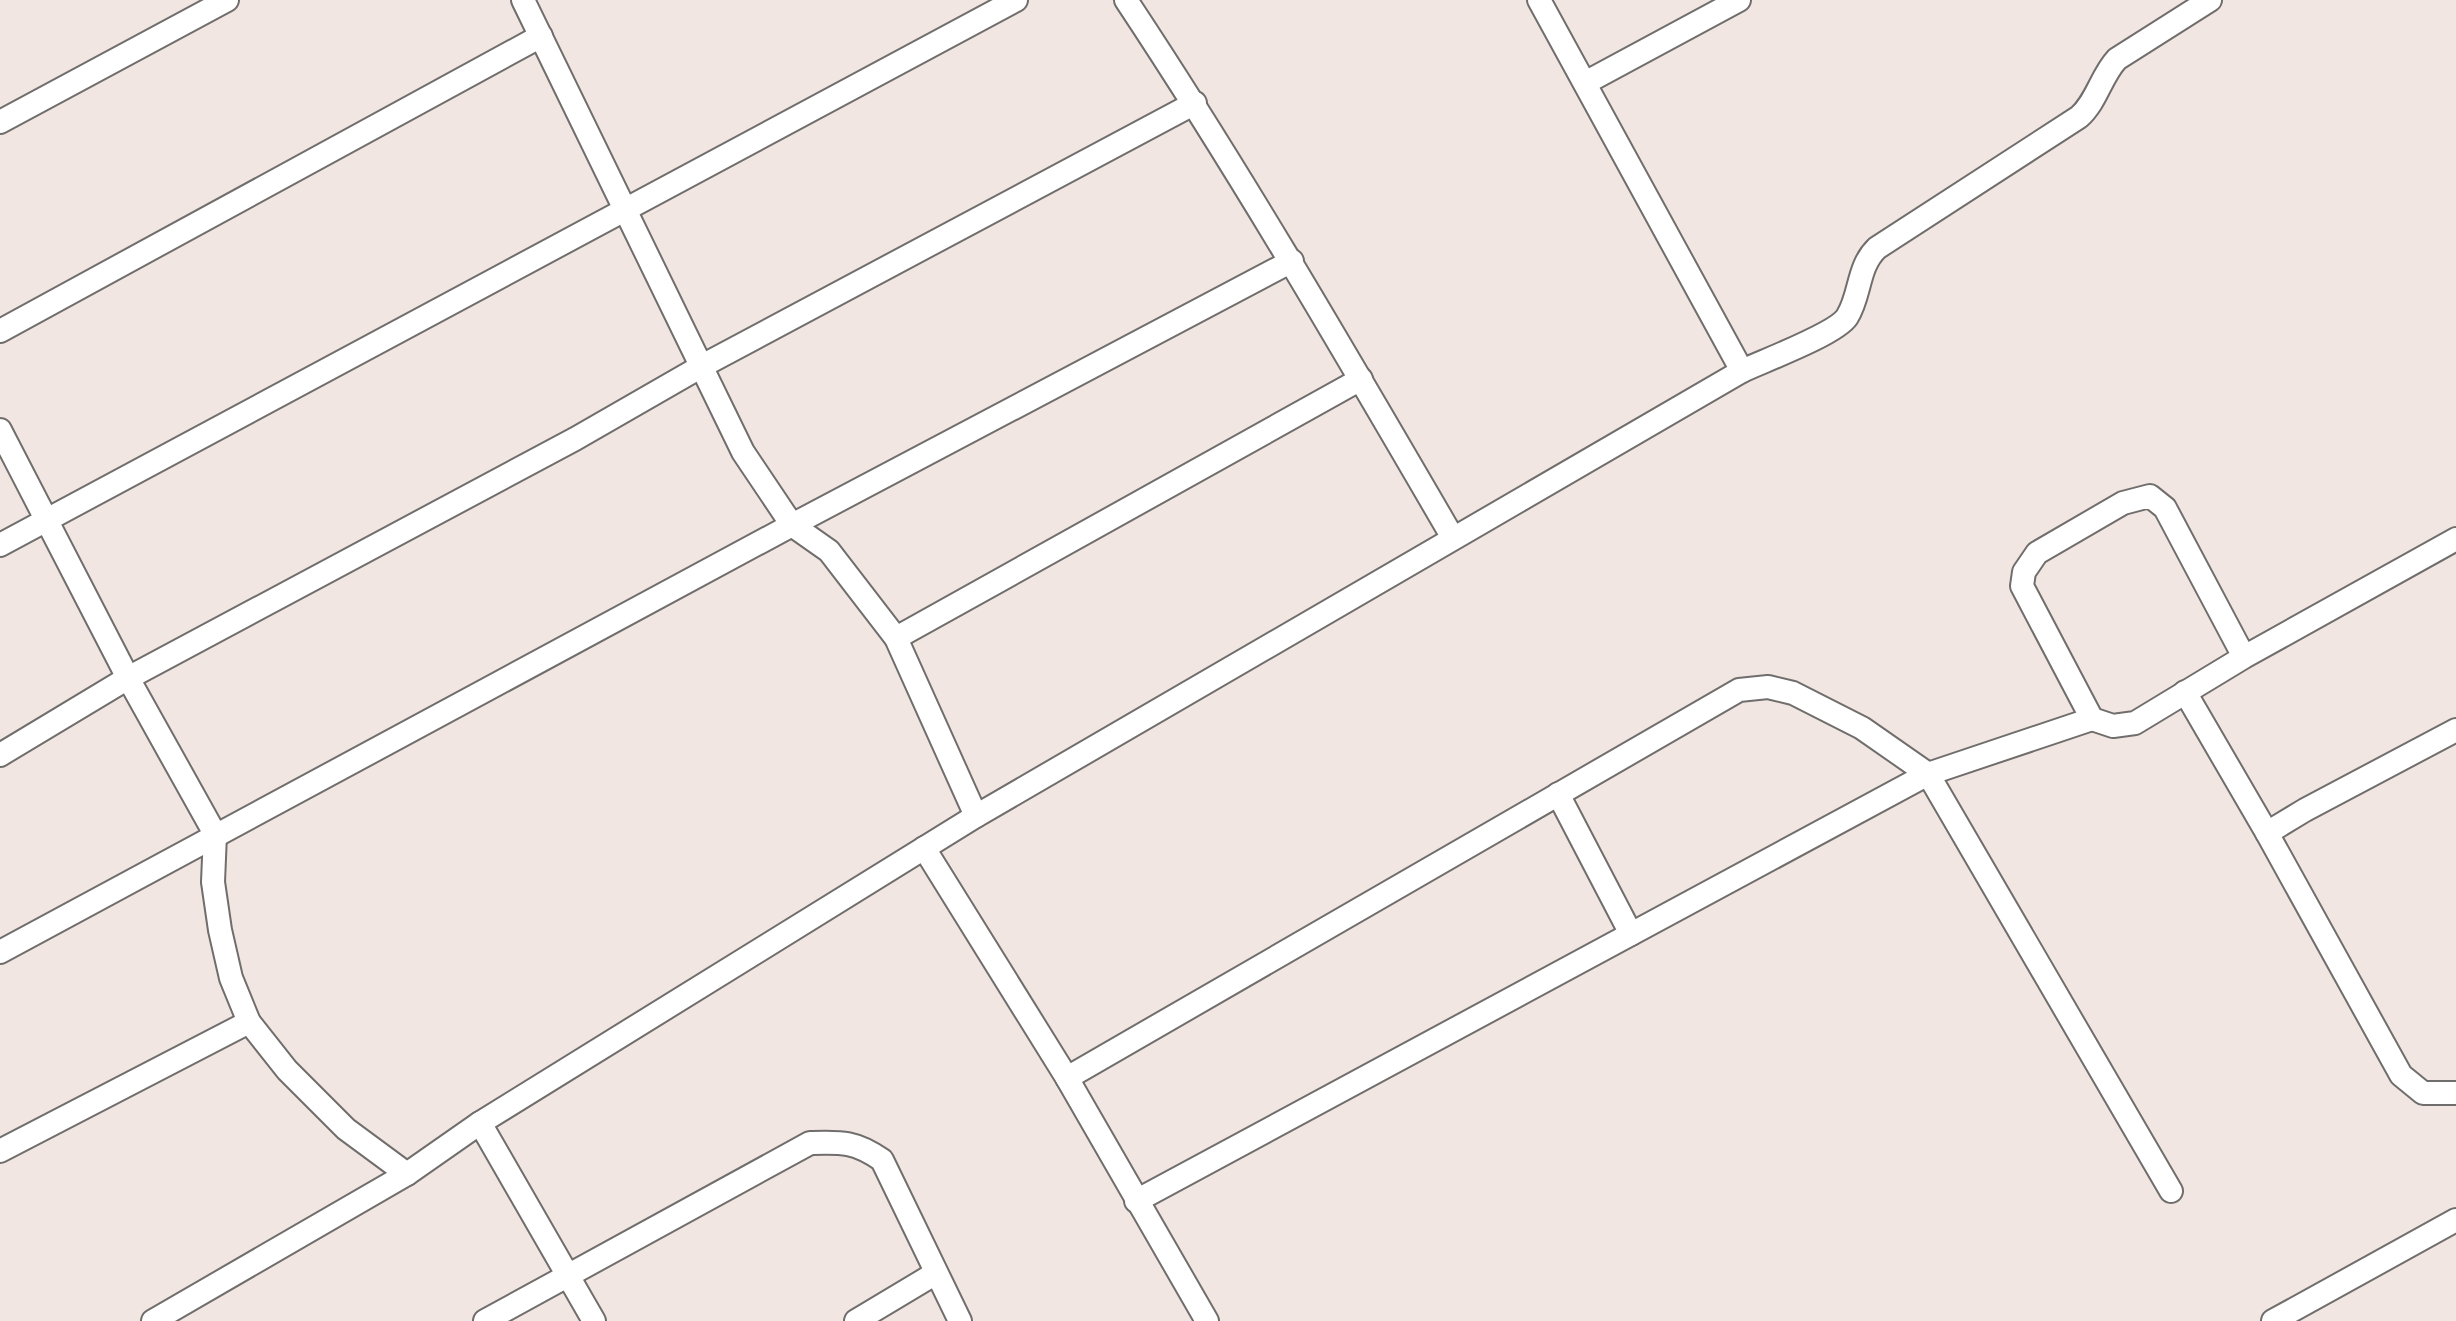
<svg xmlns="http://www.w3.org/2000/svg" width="2456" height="1321" viewBox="0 0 2456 1321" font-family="Mulish,sans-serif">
<rect width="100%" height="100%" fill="#f8f5f4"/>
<rect fill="#f2e6e2" x="0" y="0" width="2456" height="1321"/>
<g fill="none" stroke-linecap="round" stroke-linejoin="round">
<g stroke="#706e6c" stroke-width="26">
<g id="lane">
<path d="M523,0L743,452L792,525L829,551L896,638L976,816"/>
<path d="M1126,0C1242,175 1347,356 1453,538"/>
<path d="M1539,0L1742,371"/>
<path d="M1585,83L1739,0"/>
<path d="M0,122L227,0"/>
<path d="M0,331L541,36"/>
<path d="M0,430L128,678L215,834L213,882L220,930L231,978L249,1022L287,1070L346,1129L407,1174"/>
<path d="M0,545L1016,0"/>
<path d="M896,638L1361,379"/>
<path d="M2244,657L2165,508L2150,496L2123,503L2037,553L2024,572L2022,586L2092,719L2113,726L2135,723L2244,657L2456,539"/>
<path d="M2185,692L2267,833"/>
<path d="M2456,730L2305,810L2267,833L2401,1075L2423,1093H2456"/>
<path d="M0,755L128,678L575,439L702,366L1195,103"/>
<path d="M1558,794L1631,934"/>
<path d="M924,848L1067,1078L1207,1321"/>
<path d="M0,952L792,525L1292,261"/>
<path d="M1067,1078L1739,690L1768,687L1793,693L1862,728L1928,774L2171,1191"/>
<path d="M480,1123L594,1321"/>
<path d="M0,1151L249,1022"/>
<path d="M1136,1201L1928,774L2092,719"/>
<path d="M153,1321L407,1174L480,1123L976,816L1742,371C1763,361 1836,334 1847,317C1861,295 1857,267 1877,248L2079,117C2097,101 2101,76 2117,59L2210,0"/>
<path d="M485,1321L810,1143C841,1142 855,1141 882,1160L960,1321"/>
<path d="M856,1321L936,1273"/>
<path d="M2273,1321L2456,1220"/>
</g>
</g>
<use href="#lane" stroke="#fff" stroke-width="22"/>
</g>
</svg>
